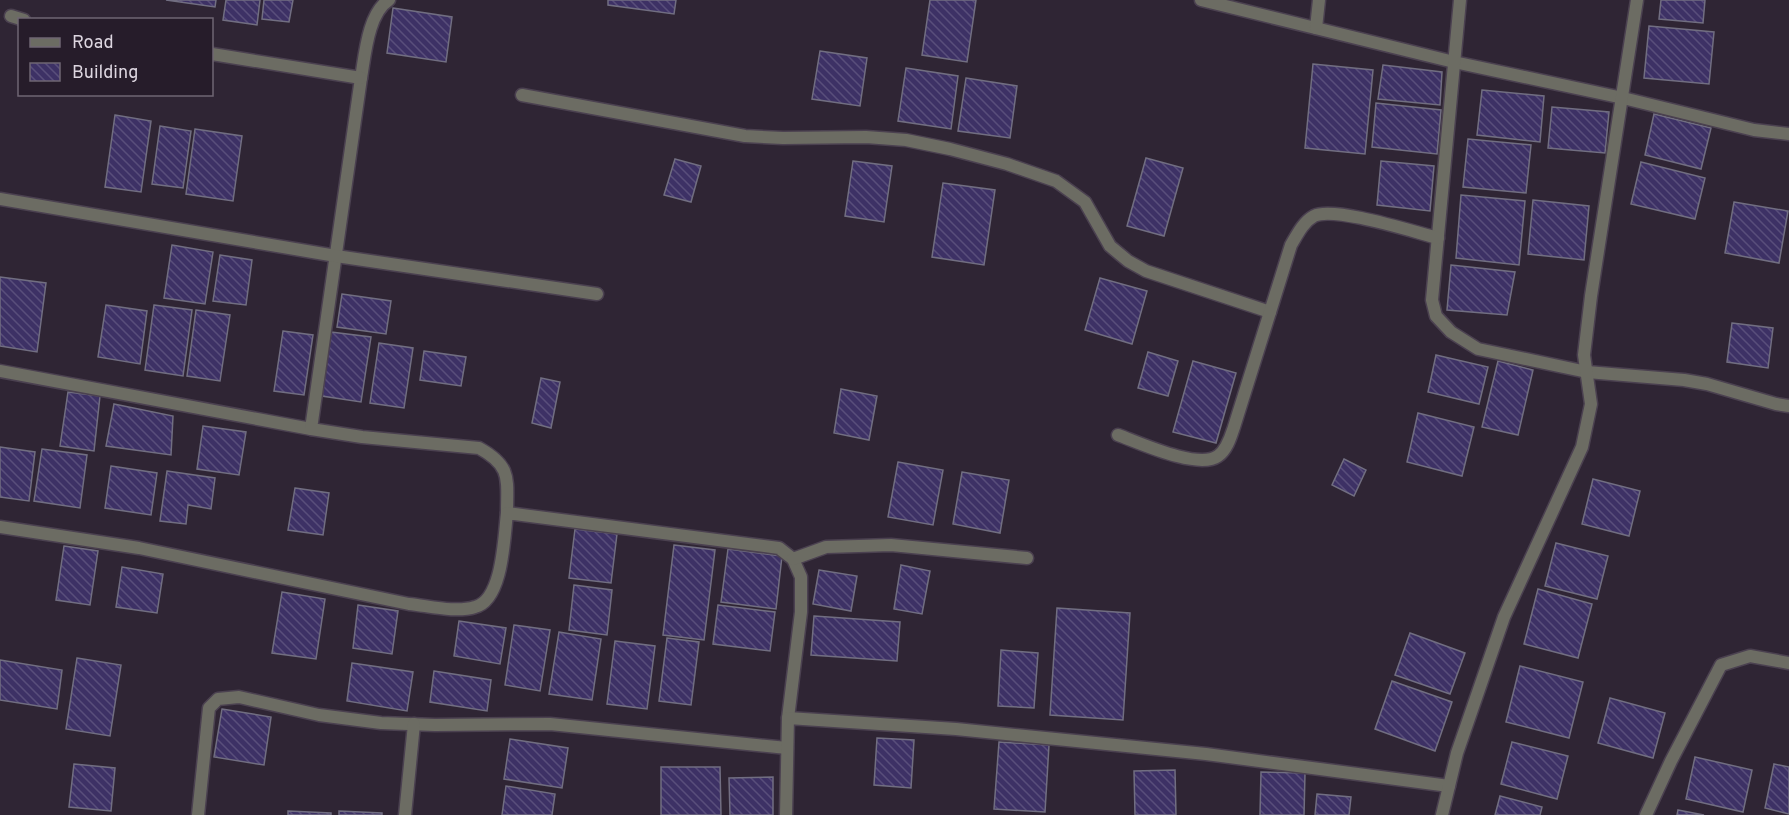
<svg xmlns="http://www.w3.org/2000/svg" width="1789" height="815" viewBox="0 0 1789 815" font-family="Overpass,sans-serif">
<defs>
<pattern id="building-back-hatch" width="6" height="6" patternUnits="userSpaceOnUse" patternTransform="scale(1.5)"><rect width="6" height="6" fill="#3d3165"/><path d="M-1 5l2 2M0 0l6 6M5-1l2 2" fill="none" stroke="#594e7b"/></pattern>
</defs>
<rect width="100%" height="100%" fill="#2f2534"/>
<g fill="url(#building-back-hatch)" stroke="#716e81" stroke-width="1.5">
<path d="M166,0H216L215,7Z"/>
<path d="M226,0H260L257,25L223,20Z"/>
<path d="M264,0H293L289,22L262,19Z"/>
<path d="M608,0H676L674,14L608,5Z"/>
<path d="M930,0H976L967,62L922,55Z"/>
<path d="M1661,0H1705L1703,23L1659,19Z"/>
<path d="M393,8L452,17L446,62L387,53Z"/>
<path d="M1649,26L1714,32L1709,84L1644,78Z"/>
<path d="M820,51L867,58L860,106L812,99Z"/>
<path d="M1313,64L1373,70L1365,154L1305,148Z"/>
<path d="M1383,65L1442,72L1440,105L1378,99Z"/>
<path d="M906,68L958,76L951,129L898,121Z"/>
<path d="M966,78L1017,86L1010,138L958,131Z"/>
<path d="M1482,90L1544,96L1540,142L1477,135Z"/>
<path d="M1376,103L1441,110L1437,154L1372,147Z"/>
<path d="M1552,107L1609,112L1605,153L1548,148Z"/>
<path d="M1654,114L1711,128L1701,169L1645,155Z"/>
<path d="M115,115L151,121L141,192L105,187Z"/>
<path d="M160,126L191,131L183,188L152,184Z"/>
<path d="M195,129L242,136L233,201L186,194Z"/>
<path d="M1468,139L1531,145L1526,193L1463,187Z"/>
<path d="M1146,158L1183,168L1164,236L1127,226Z"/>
<path d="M675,159L701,166L691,202L664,195Z"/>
<path d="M853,161L892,166L884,222L845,216Z"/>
<path d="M1381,161L1434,166L1430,211L1377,205Z"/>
<path d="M1641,162L1705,178L1695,219L1631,204Z"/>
<path d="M943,183L995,190L984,265L932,257Z"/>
<path d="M1461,195L1525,201L1519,265L1456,258Z"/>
<path d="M1533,200L1589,206L1584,260L1528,254Z"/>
<path d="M1734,202L1788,211L1779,263L1725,253Z"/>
<path d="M172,245L213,252L205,304L164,298Z"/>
<path d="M220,255L252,260L246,305L213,301Z"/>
<path d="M1451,265L1515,272L1507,315L1447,310Z"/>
<path d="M0,277L46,283L37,352L0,346Z"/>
<path d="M1100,278L1147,291L1132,344L1085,330Z"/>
<path d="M342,294L391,301L386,334L337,327Z"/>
<path d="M106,305L147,311L140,364L98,357Z"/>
<path d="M154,305L192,310L183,376L145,370Z"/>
<path d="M196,310L230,315L220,381L187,376Z"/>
<path d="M1732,323L1773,328L1768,368L1727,362Z"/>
<path d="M283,331L313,335L304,395L274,391Z"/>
<path d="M331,332L371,337L361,402L322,396Z"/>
<path d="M379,343L413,348L404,408L370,403Z"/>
<path d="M424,351L466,357L461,386L420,380Z"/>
<path d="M1148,352L1178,361L1168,396L1138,388Z"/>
<path d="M1436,355L1488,367L1479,404L1428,392Z"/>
<path d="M1193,361L1236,373L1216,443L1173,432Z"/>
<path d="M1498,361L1533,370L1518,435L1482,427Z"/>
<path d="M541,378L560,382L551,428L532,423Z"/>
<path d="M841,389L877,396L869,440L834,433Z"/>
<path d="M68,392L100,396L94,451L60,446Z"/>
<path d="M114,404L173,416L171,455L106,446Z"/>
<path d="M1418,413L1474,427L1462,476L1407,462Z"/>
<path d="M203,426L246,432L239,475L197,469Z"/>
<path d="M0,447L35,452L29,501L0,497Z"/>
<path d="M42,449L87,455L80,508L34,501Z"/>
<path d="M1344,459L1366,470L1354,496L1332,485Z"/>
<path d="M898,462L943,470L933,525L888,517Z"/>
<path d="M111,466L157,473L151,515L105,508Z"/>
<path d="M167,471L215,478L211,509L188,505L186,524L160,521Z"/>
<path d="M962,472L1009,480L1000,533L953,524Z"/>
<path d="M1593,479L1640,491L1629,536L1582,524Z"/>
<path d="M295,488L329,493L323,535L288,530Z"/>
<path d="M575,529L617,534L611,583L569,578Z"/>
<path d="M1556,543L1608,556L1597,599L1545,586Z"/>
<path d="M674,545L715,550L704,640L663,635Z"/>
<path d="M64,546L98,551L90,605L56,600Z"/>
<path d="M728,549L782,556L776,609L721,602Z"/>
<path d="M901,565L930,571L922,614L894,609Z"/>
<path d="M122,567L163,574L157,613L116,607Z"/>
<path d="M819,570L857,576L851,611L813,604Z"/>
<path d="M574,585L612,590L607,635L569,630Z"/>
<path d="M1538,589L1592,604L1578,658L1524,644Z"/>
<path d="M282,592L325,599L316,659L272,653Z"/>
<path d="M358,605L398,611L392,654L353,648Z"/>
<path d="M718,605L775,612L770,651L713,644Z"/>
<path d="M1057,608L1130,613L1123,720L1050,715Z"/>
<path d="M814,616L900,622L897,661L811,655Z"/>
<path d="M459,621L506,628L500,664L454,656Z"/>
<path d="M514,625L550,630L540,691L505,685Z"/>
<path d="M559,632L601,639L592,700L549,694Z"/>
<path d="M1410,633L1465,653L1450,694L1395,675Z"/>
<path d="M667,638L699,642L691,705L659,701Z"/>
<path d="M615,641L655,646L647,709L607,704Z"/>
<path d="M1001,650L1038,653L1034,708L998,706Z"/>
<path d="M77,658L121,665L110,736L66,729Z"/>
<path d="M0,660L62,670L57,709L0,700Z"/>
<path d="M352,663L413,672L407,711L347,701Z"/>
<path d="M1520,666L1583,682L1569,738L1506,722Z"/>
<path d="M434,671L491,680L487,711L430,702Z"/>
<path d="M1392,681L1452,702L1435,751L1375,729Z"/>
<path d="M1610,698L1665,713L1653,758L1598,743Z"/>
<path d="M222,709L271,717L264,765L214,757Z"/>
<path d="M877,738L914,740L911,788L874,785Z"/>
<path d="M510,739L568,748L562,788L504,779Z"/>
<path d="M999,742L1049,745L1045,812L994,809Z"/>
<path d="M1512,742L1568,756L1557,799L1501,784Z"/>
<path d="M1695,757L1752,770L1743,812L1686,799Z"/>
<path d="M74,764L115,768L111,811L69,807Z"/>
<path d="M1774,764L1789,767V814L1765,808Z"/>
<path d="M661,767H720L721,815H661Z"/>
<path d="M1175,770L1176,815H1135L1134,771Z"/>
<path d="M1261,772L1305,773L1304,815H1260Z"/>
<path d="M773,777V815H730L729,778Z"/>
<path d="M506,786L555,794L552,815H502Z"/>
<path d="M1317,794L1351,797L1349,815H1315Z"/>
<path d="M1500,796L1542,807L1540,815H1495Z"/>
<path d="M1678,810L1704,815H1677Z"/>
<path d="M288,811L331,813V815H288Z"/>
<path d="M339,811L382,813V815H339Z"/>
</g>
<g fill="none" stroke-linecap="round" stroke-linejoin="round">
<g stroke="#4b4150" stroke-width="15">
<path id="service" d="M0,371L311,429"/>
</g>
<g stroke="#4b4150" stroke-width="15">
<g id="minor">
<path d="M389,0C368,13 365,55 361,78L311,429L362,437L479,448C512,466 507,479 507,513"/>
<path d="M1201,0L1454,62L1623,98L1754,130L1789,134"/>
<path d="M1460,0L1432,300L1436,316L1451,332L1478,349L1587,372L1684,380L1707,384L1776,404L1789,406"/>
<path d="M11,16L24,20"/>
<path d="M1316,28L1319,0"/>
<path d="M212,54L361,78"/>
<path d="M522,95L745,136L783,138L866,137L906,140L950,149L1007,164L1056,181L1085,202L1110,246L1128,261L1146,271L1270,312"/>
<path d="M0,199L336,256L597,294"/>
<path d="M1118,435C1140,443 1198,470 1218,456C1227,450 1231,436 1234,427L1291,245C1297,235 1303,222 1314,216C1334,206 1414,232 1438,238"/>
<path d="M0,527L139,548L409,604C429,606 456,613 475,607C503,600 504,537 507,513L779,548L793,559L801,577V612L788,718"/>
<path d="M793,559L826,547L891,545L1027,558"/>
<path d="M198,815L209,708L218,699L239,697L319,715L381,723L435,725L550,724L787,748"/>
<path d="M405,815L414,724"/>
<path d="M786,815L788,718L956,729L1206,754L1449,786"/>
<path d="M1442,815L1457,753L1504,617L1582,447L1591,404L1584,355L1591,296L1637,0"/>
<path d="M1646,815L1671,761L1721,665L1750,656L1789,663"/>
</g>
</g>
<use href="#service" stroke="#6c6c63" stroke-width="12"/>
<use href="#minor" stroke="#6c6c63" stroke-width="12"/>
</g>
<rect x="18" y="18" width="195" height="78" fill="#261c2a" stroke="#6f6673" stroke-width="1.5"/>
<rect x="30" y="38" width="30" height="9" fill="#6c6c63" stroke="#6f6673" stroke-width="1.5"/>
<text x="72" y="48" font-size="18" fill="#ddd6e0">Road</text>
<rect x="30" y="63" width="30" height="18" fill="url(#building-back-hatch)" stroke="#6f6673" stroke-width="1.5"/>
<text x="72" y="78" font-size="18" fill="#ddd6e0">Building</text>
</svg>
